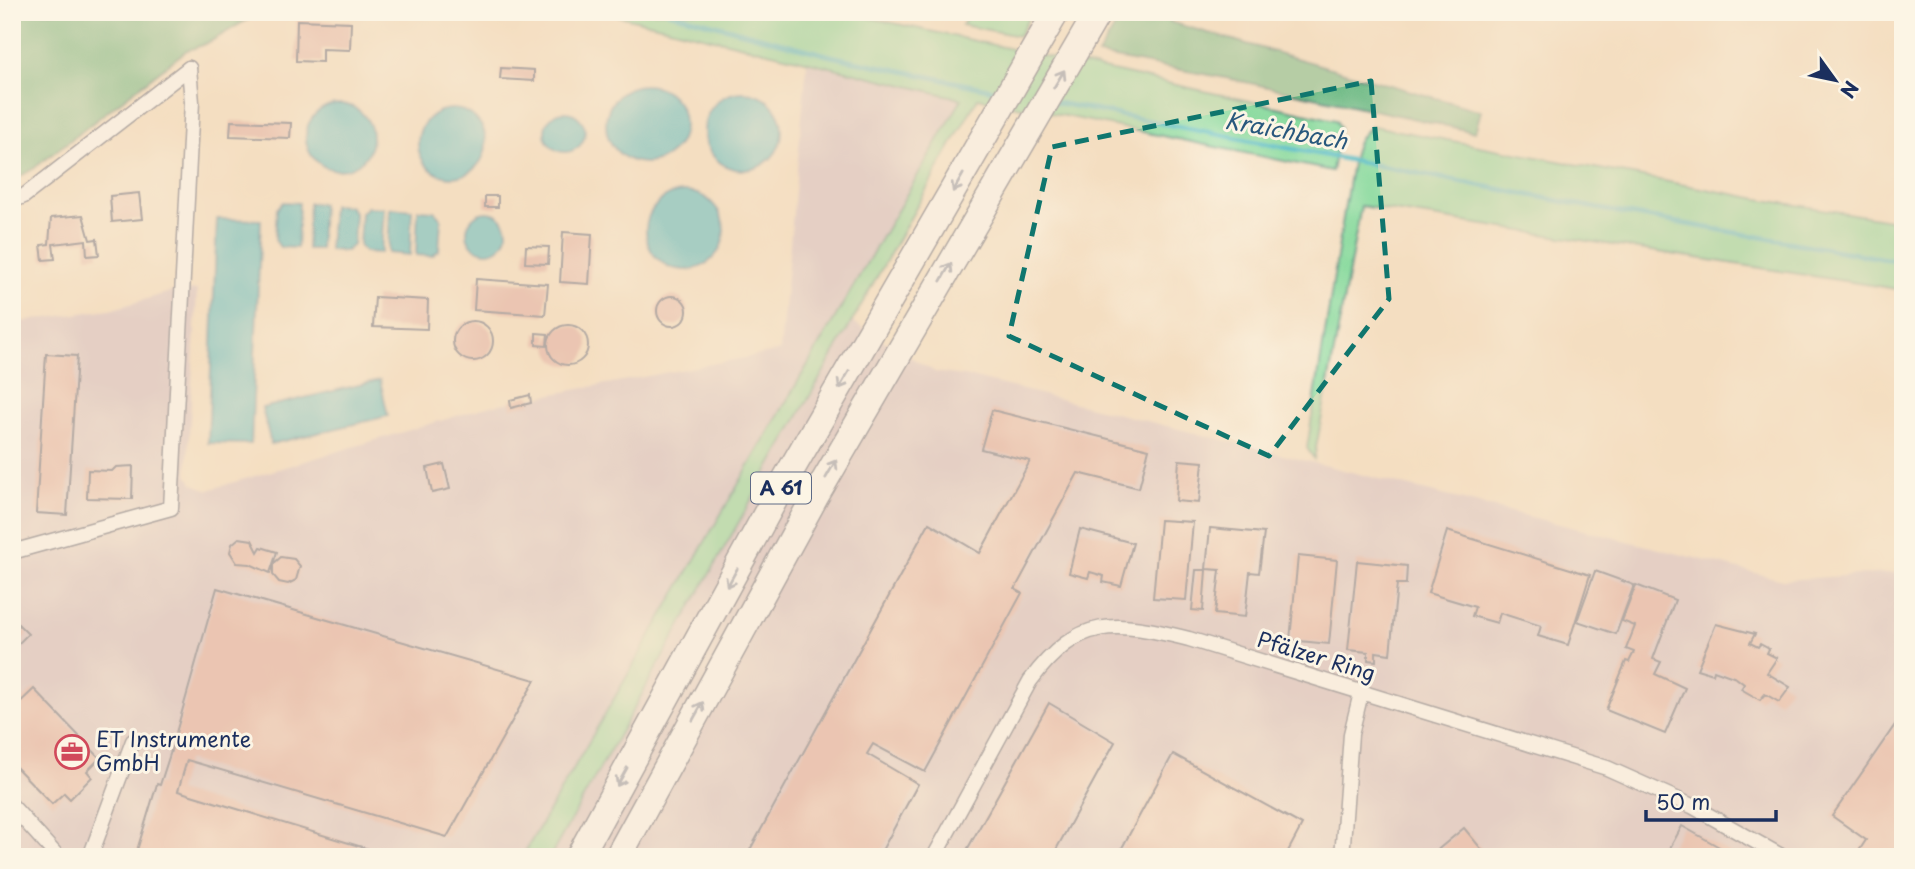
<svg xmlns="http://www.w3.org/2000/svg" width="1915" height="869" viewBox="0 0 1915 869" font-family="'Playpen Sans',sans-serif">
<rect width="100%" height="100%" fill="#fcf5e5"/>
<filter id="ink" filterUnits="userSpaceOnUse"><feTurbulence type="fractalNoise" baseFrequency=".0143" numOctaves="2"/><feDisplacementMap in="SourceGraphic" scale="14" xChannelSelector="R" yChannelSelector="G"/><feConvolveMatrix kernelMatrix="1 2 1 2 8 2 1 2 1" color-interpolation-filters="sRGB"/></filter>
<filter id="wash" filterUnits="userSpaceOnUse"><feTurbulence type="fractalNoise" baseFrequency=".00686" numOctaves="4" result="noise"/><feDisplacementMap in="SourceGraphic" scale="28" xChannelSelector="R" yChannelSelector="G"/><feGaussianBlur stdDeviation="1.57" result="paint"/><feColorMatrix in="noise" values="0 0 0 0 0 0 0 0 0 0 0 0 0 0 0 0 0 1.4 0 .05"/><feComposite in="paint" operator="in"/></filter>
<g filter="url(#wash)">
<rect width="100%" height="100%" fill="#f4dec1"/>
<path fill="#d2bdc8" d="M807,63L963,99L838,313L935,372L971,377L1783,580L1903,572V857H12V323L117,308L170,292L197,290L187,475L194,484L208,490L490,406L780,351Z"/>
<g fill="#85d99c" stroke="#50847d" stroke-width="2">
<path d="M603,12H843L1336,120L1340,128L1332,171L978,98L550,857H522L962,99Z"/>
<path d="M971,12H1032L1019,36L962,25Z"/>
<path d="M1373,126L1759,199L1903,222V290L1361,206L1314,459L1307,448L1349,180C1353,160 1353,137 1373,126Z"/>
</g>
<g fill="#6cb984" stroke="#447471" stroke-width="2">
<path d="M12,12H265C237,21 216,44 187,50L33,169L12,181Z"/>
<path d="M1124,12H1174L1170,22L1481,111L1475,132L1231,79L1098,55Z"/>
</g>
<g fill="#4bb9c4" stroke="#337491" stroke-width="2">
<circle cx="645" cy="124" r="39"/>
<circle cx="743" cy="131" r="39"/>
<circle cx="339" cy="137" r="33"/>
<circle cx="452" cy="143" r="34"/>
<circle cx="565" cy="132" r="20"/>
<circle cx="685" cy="231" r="39"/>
<path d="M283,202L299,203L297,248L280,247L275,240L277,209Z"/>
<path d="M309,203L322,204L320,249H307Z"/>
<path d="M332,205L349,206L355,213L353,245L346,251L329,250Z"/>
<path d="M367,207L384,208L381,253L364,252L359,245L361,213Z"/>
<path d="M390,208L412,210L410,255L388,253Z"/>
<path d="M418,210L434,211L441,218L439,250L432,256L416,255Z"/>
<circle cx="487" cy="232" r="20"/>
<path d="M217,219L261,220L251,444L208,443Z"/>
<path d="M380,380L388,416L271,444L262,408Z"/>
</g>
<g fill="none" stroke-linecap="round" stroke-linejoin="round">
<g stroke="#4bb9c4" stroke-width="5">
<path d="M668,12L831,56L1002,92"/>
<path d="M1053,102L1611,211L1903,262"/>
</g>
</g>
<g id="blocks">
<g fill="#e0a79f">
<path d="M297,20L351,22L350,50L322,49V62L296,61Z"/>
<path d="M501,68L534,70V81L500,79Z"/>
<path d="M231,121L291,123L290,138L230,136Z"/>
<path d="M139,193L142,219L112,222L110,196Z"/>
<rect x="485" y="196" width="13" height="11"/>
<path d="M83,215L90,240L97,239L99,255L87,256L86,240L53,244L55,259L43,260L41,245L49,244L51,218Z"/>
<path d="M563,232L592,234L589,284L560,282Z"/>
<path d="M526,246L549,247L548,264L525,263Z"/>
<path d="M476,279L548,284L545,315L474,310Z"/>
<circle cx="672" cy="311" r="15"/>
<path d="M375,297L428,300L427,329L373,327Z"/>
<circle cx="473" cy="341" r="20"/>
<circle cx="568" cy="345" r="20"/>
<path d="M536,333L548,334L547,346L536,345Z"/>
<path d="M46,354L77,356L67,515L36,513Z"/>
<path d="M530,395L531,403L511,408L510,400Z"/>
<path d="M992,410L1149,449L1139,488L1078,473L1015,589L1022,593L925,772L873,744L867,754L918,784L880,854L886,857H746L929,523L980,553L1030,461L981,449Z"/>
<path d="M1179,460L1203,462L1199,503L1176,501Z"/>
<path d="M444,464L450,489L432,493L427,468Z"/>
<path d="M133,466L132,499L87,498L88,470L112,471L116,467Z"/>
<path d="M1160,520L1193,522L1186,600L1153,598Z"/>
<path d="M1210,528L1264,533L1259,573L1250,572L1245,617L1215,614L1220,570L1206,569Z"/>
<path d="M1080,529L1133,543L1121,586L1103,582L1104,576L1090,572L1088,578L1069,573Z"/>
<path d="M1447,531L1590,575L1568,645L1538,636L1541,626L1500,613L1497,623L1472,616L1475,607L1428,593Z"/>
<path d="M239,538L252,540L258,552L261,547L277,552L273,564L281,557L294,559L300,566L296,580L288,584L279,582L273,575V564L270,573L250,564L237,563L230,552L232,544Z"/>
<path d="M1298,556L1337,560L1329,644L1290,640Z"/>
<path d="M1357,561L1407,566L1406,584H1397L1390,654L1376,652V661L1368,660V652L1348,650Z"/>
<path d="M1196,570H1206L1203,611L1192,610Z"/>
<path d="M1595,571L1634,585L1616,634L1577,621Z"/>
<path d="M1636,585L1675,600L1653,659L1661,662L1655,674L1685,688L1665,734L1606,710L1626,661L1629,662L1634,652L1626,649L1635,626L1622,621Z"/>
<path d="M217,588L535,680L447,837L187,760L178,791L395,857H135L157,784L160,785L170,754Z"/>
<path d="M12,618L28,634L12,650Z"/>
<path d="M1716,624L1755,634L1750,643L1758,647L1760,644L1769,649L1767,653L1777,658L1767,673L1790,687L1779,702L1765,694L1760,700L1741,689L1744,684L1736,678L1714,670L1713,674L1697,669Z"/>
<path d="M34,689L100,758L87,771L92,777L70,799L64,793L52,804L12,763V710Z"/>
<path d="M1049,703L1115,742L1052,857H963Z"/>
<path d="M1897,722L1903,726V857H1855L1866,840L1832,816Z"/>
<path d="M1173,754L1302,825L1285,857H1117Z"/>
<path d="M1682,826L1737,857H1665Z"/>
<path d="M1464,828L1488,857H1429Z"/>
</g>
</g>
</g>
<g filter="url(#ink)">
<use href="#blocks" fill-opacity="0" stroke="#676c81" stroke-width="2"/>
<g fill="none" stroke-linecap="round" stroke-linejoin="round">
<g stroke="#676c81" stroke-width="17">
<g id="street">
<path d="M12,201L24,196L189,68"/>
<path d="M12,552L171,508L192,102L189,68"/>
<path d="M12,806L58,857"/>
<path d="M90,857L133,741"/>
<path d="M934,857L1030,681C1079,615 1115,621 1189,639L1607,768L1692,806L1783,857"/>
<path d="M1342,857L1351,734L1361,693"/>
</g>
</g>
<g stroke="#676c81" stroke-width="29">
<g id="highway">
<path d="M579,857L780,489L1056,12"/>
<path d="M618,857L815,497L1098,12"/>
</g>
</g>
<use href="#street" stroke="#fff" stroke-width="14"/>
<use href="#highway" stroke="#fff" stroke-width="26"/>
</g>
<defs><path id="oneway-shaft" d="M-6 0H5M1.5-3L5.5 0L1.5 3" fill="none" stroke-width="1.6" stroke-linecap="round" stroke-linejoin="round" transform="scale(1.75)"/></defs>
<g stroke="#8d97ae">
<use href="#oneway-shaft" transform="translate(1059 79) rotate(-59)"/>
<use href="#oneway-shaft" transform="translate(958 183) rotate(120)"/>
<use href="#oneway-shaft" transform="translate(946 272) rotate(-60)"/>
<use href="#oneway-shaft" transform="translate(844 380) rotate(120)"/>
<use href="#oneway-shaft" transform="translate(831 469) rotate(-60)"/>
<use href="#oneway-shaft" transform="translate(732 578) rotate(119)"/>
<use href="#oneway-shaft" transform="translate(698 711) rotate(-61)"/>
<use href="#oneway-shaft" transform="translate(622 777) rotate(119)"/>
</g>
</g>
<path d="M0 0H1915V869H0ZM1371,81L1389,299L1269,456L1009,336L1052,147Z" fill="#f4dec1" fill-opacity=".55" fill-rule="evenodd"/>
<path fill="none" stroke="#0f766e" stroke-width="5" stroke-dasharray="14 9" stroke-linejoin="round" d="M1371,81L1389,299L1269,456L1009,336L1052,147Z"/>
<defs>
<g id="office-ring" transform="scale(1.75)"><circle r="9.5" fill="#fcf5e5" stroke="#d1495b" stroke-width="1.5"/><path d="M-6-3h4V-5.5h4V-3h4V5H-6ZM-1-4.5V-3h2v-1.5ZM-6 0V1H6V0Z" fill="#d1495b"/></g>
</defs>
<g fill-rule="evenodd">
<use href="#office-ring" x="72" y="752"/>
</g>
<g text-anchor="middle" stroke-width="6" stroke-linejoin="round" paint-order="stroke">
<rect fill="#fcf5e5" stroke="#5e6a86" stroke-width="2" x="751" y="472.5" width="60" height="31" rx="5"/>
<g font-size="19" font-weight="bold" fill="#1b2f5e">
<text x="781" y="495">A 61</text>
</g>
<g font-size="21" fill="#1b2f5e" stroke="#fcf5e5">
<text transform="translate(1316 657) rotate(17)" y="7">Pfälzer Ring</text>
</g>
<g font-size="21" fill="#1b2f5e" stroke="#fcf5e5" text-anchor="start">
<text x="96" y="747">ET Instrumente<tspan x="96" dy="24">GmbH</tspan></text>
</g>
<g font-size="23" font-style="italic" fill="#29587d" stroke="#fcf5e5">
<text transform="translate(1286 131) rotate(10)" y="8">Kraichbach</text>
</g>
</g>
<rect width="1915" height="869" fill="none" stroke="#fcf5e5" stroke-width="42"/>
<g transform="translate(1835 80) rotate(123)" stroke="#fcf5e5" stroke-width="5" paint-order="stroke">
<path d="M0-5L12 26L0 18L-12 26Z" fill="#1b2f5e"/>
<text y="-10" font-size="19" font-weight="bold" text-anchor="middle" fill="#1b2f5e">N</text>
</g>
<path d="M1646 810v10h130v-10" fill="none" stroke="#1b2f5e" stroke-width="3.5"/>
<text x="1656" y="810" font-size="21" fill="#1b2f5e" stroke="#fcf5e5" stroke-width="5" paint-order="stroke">50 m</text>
</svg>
